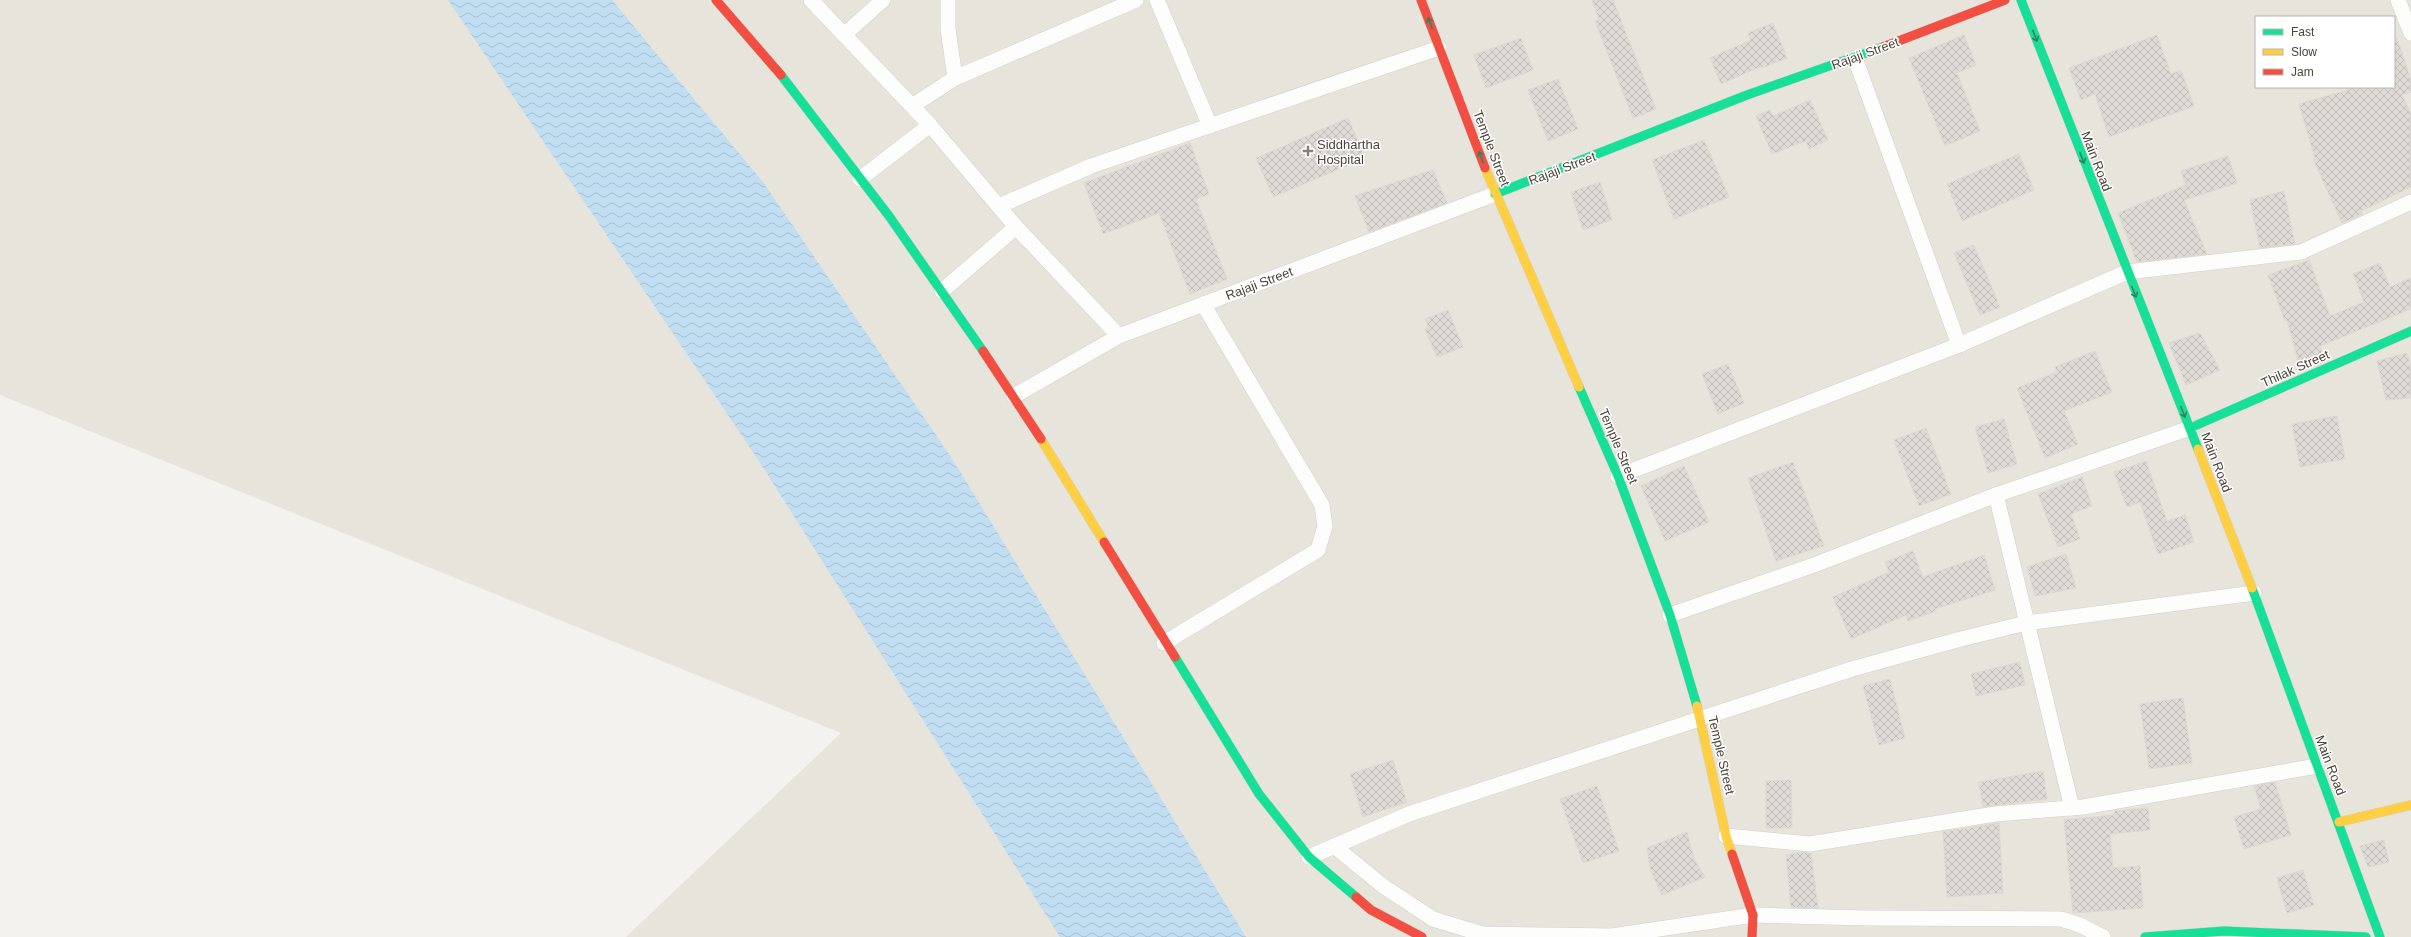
<svg xmlns="http://www.w3.org/2000/svg" width="2411" height="937" viewBox="0 0 2411 937" font-family="Arial,sans-serif">
<defs>
<pattern id="water-waves" width="16" height="10" patternUnits="userSpaceOnUse"><rect width="16" height="10" fill="#c0ddf1"/><path d="M0 5q4-4 8 0t8 0" fill="none" stroke="#a6bfcf"/></pattern>
<pattern id="building-cross-hatch" width="8" height="8" patternUnits="userSpaceOnUse"><rect width="8" height="8" fill="#dedbd6"/><path d="M0 0l8 8M0 8l8-8" fill="none" stroke="#c0bdb8"/></pattern>
</defs>
<rect width="100%" height="100%" fill="#f4f2ee"/>
<path fill="#e7e4dc" fill-rule="evenodd" d="M0,0H2411V937H626L841,733L0,395ZM2256,17H2394V87H2256Z"/>
<path fill="url(#water-waves)" d="M448,0H612L763,182L951,457L1246,937H1060L759,461Z"/>
<g fill="url(#building-cross-hatch)" stroke="#dcd9d4">
<path d="M1592,0H1613L1656,109L1633,118L1595,21L1599,19Z"/>
<path d="M1773,23L1787,58L1762,68V66L1721,84L1710,58L1751,40L1748,33Z"/>
<path d="M1964,35L1976,65L1957,73L1980,131L1945,146L1909,58Z"/>
<path d="M2157,35L2171,74L2181,70L2194,106L2109,137L2095,94L2081,100L2069,68Z"/>
<path d="M1521,38L1533,70L1486,88L1474,55Z"/>
<path d="M2394,38H2397L2411,80V92L2402,95L2411,114V187L2361,211L2362,214L2342,223L2313,159L2315,158L2299,104L2348,90L2347,87H2394Z"/>
<path d="M1558,79L1578,129L1548,141L1528,90Z"/>
<path d="M1810,100L1828,140L1809,149L1806,141L1772,154L1756,116L1770,110L1773,116Z"/>
<path d="M1348,118L1365,158L1273,197L1256,158Z"/>
<path d="M1704,140L1729,197L1674,219L1652,160Z"/>
<path d="M1190,143L1209,194L1196,199L1227,279L1190,294L1159,213L1103,234L1084,183Z"/>
<path d="M2019,154L2034,190L1962,221L1947,184Z"/>
<path d="M2228,156L2237,183L2184,200L2207,254L2137,262L2118,213L2186,185L2181,171Z"/>
<path d="M1433,170L1447,203L1369,232L1355,196Z"/>
<path d="M1600,182L1612,220L1583,230L1571,192Z"/>
<path d="M2284,191L2295,244L2260,248L2250,200Z"/>
<path d="M1974,245L2000,307L1980,315L1954,253Z"/>
<path d="M2309,260L2330,316L2364,302L2353,274L2380,263L2390,287L2411,278V309L2320,346L2323,356L2299,364L2287,320L2285,321L2268,275Z"/>
<path d="M1448,310L1463,347L1437,357L1425,329L1429,328L1425,319Z"/>
<path d="M2200,333L2220,370L2186,385L2169,343Z"/>
<path d="M2095,351L2112,392L2064,411L2078,444L2045,458L2017,388L2057,372L2055,367Z"/>
<path d="M2407,353L2411,367V398L2386,400L2377,361Z"/>
<path d="M1728,364L1744,403L1718,414L1702,374Z"/>
<path d="M2337,416L2345,459L2300,467L2292,424Z"/>
<path d="M2004,419L2017,464L1988,473L1975,427Z"/>
<path d="M1926,428L1951,494L1919,506L1894,440Z"/>
<path d="M2146,461L2167,521L2185,515L2194,542L2158,554L2140,502L2127,507L2114,472Z"/>
<path d="M1793,462L1824,546L1776,561L1748,478Z"/>
<path d="M1684,466L1709,522L1665,541L1641,486Z"/>
<path d="M2082,477L2092,506L2071,514L2080,539L2058,547L2038,494Z"/>
<path d="M1913,551L1923,577L1984,555L1995,590L1935,609L1936,611L1908,621L1906,615L1851,639L1833,597L1889,572L1885,562Z"/>
<path d="M2066,554L2076,588L2035,596L2027,567Z"/>
<path d="M2020,662L2025,685L1976,696L1971,674Z"/>
<path d="M1890,679L1905,738L1879,745L1863,686Z"/>
<path d="M2183,698L2192,763L2149,769L2140,704Z"/>
<path d="M1393,760L1407,802L1363,817L1350,774Z"/>
<path d="M2043,771L2047,799L1983,807L1979,782Z"/>
<path d="M1791,780L1792,828H1766V781Z"/>
<path d="M2275,782L2291,835L2244,849L2234,817L2261,809L2254,786Z"/>
<path d="M1597,786L1619,851L1583,863L1560,799Z"/>
<path d="M2148,808L2150,830L2110,834L2113,868L2140,866L2143,908L2073,913L2064,820L2114,815V811Z"/>
<path d="M1999,823L2003,893L1947,897L1943,832Z"/>
<path d="M1687,832L1694,859L1705,877L1662,895L1651,872L1647,848Z"/>
<path d="M2384,840L2389,862L2368,867L2360,846Z"/>
<path d="M1801,852L1811,853L1818,908L1791,907L1786,855Z"/>
<path d="M2303,870L2314,905L2287,913L2277,878Z"/>
</g>
<g fill="none" stroke-linecap="round" stroke-linejoin="round">
<g stroke="#d2d0cb" stroke-width="16">
<g id="street">
<path d="M811,0L930,125L1016,227L1119,336"/>
<path d="M948,0V29L955,78"/>
<path d="M1157,0L1210,126"/>
<path d="M2398,0L2411,33"/>
<path d="M844,35L883,0"/>
<path d="M1855,58L1959,345"/>
<path d="M912,106L955,78L1136,0"/>
<path d="M860,179L930,125"/>
<path d="M999,206L1091,166L1439,48"/>
<path d="M942,291L1016,227"/>
<path d="M1014,396L1119,336L1495,194"/>
<path d="M1618,476L1959,345L2127,272L2301,252L2411,202"/>
<path d="M1996,495L2072,808"/>
<path d="M1670,615L1814,565L1996,495L2190,428"/>
<path d="M1164,643L1318,550L1325,526L1322,505L1203,304"/>
<path d="M1726,836L1810,844L1995,814L2083,807L2317,766"/>
<path d="M1334,846L1383,886L1433,919L1482,934L1612,936L1753,915L1866,918L2061,919L2080,925L2103,937"/>
<path d="M1309,857L1409,814L1852,669L1957,640L2026,623L2254,593"/>
</g>
</g>
<g stroke="#d3cfc5" stroke-width="10">
<g id="fast">
<path d="M2021,0L2198,449"/>
<path d="M781,75L889,216L983,351"/>
<path d="M1495,194L1747,95L1883,47"/>
<path d="M1579,387L1618,476L1670,615L1697,706"/>
<path d="M2190,428L2411,331"/>
<path d="M2252,588L2380,937"/>
<path d="M1175,657L1259,794L1309,857L1356,897"/>
<path d="M2145,937L2224,931L2366,937"/>
</g>
</g>
<g stroke="#d3cfc5" stroke-width="10">
<g id="slow">
<path d="M1485,168L1579,387"/>
<path d="M1041,439L1104,542"/>
<path d="M2198,449L2252,588"/>
<path d="M1697,706L1726,836L1732,854"/>
<path d="M2339,822L2411,805"/>
</g>
</g>
<g stroke="#d3cfc5" stroke-width="10">
<g id="jam">
<path d="M716,0L781,75"/>
<path d="M1421,0L1485,168"/>
<path d="M1883,47L2005,0"/>
<path d="M983,351L1041,439"/>
<path d="M1104,542L1175,657"/>
<path d="M1732,854L1753,915"/>
<path d="M1356,897L1371,910L1422,937"/>
<path d="M1752,937L1753,915"/>
</g>
</g>
<use href="#street" stroke="#fdfdfc" stroke-width="15"/>
<use href="#fast" stroke="#16e098" stroke-width="9"/>
<use href="#slow" stroke="#ffcf43" stroke-width="9"/>
<use href="#jam" stroke="#f24e42" stroke-width="9"/>
</g>
<defs><path id="oneway-shaft" d="M-6 0H5M1.5-3L5.5 0L1.5 3" fill="none" stroke-width="1.6" stroke-linecap="round" stroke-linejoin="round"/></defs>
<g stroke="#36825f">
<use href="#oneway-shaft" transform="translate(1430 23) rotate(-110)"/>
<use href="#oneway-shaft" transform="translate(2035 36) rotate(69)"/>
<use href="#oneway-shaft" transform="translate(1481 157) rotate(-110)"/>
<use href="#oneway-shaft" transform="translate(2082 158) rotate(69)"/>
<use href="#oneway-shaft" transform="translate(2134 292) rotate(68)"/>
<use href="#oneway-shaft" transform="translate(2183 412) rotate(68)"/>
</g>
<path fill="#868178" stroke="#fff" stroke-width="1.5" d="M1306 145h4v4h4v4h-4v4h-4v-4h-4v-4h4z"/>
<g text-anchor="middle" stroke-width="3" stroke-linejoin="round" paint-order="stroke">
<g font-size="13" fill="#4b4439" stroke="#fff">
<text transform="translate(1865 53) rotate(-20)" y="5">Rajaji Street</text>
<text transform="translate(1492 148) rotate(69)" y="5">Temple Street</text>
<text transform="translate(2097 161) rotate(69)" y="5">Main Road</text>
<text transform="translate(1562 168) rotate(-21)" y="5">Rajaji Street</text>
<text transform="translate(1259 283) rotate(-21)" y="5">Rajaji Street</text>
<text transform="translate(2295 368) rotate(-24)" y="5">Thilak Street</text>
<text transform="translate(1619 446) rotate(67)" y="5">Temple Street</text>
<text transform="translate(2217 462) rotate(69)" y="5">Main Road</text>
<text transform="translate(1722 755) rotate(77)" y="5">Temple Street</text>
<text transform="translate(2331 765) rotate(69)" y="5">Main Road</text>
</g>
<g font-size="13" fill="#4b4439" stroke="#fff" text-anchor="start">
<text x="1317" y="149">Siddhartha<tspan x="1317" dy="15">Hospital</tspan></text>
</g>
</g>
<rect x="2255" y="16" width="140" height="72" fill="#ffffff" stroke="#b7b4b0"/>
<rect x="2263" y="29" width="20" height="6" fill="#16e098" stroke="#b7b4b0"/>
<text x="2291" y="36" font-size="12" fill="#4b4439">Fast</text>
<rect x="2263" y="49" width="20" height="6" fill="#ffcf43" stroke="#b7b4b0"/>
<text x="2291" y="56" font-size="12" fill="#4b4439">Slow</text>
<rect x="2263" y="69" width="20" height="6" fill="#f24e42" stroke="#b7b4b0"/>
<text x="2291" y="76" font-size="12" fill="#4b4439">Jam</text>
</svg>
